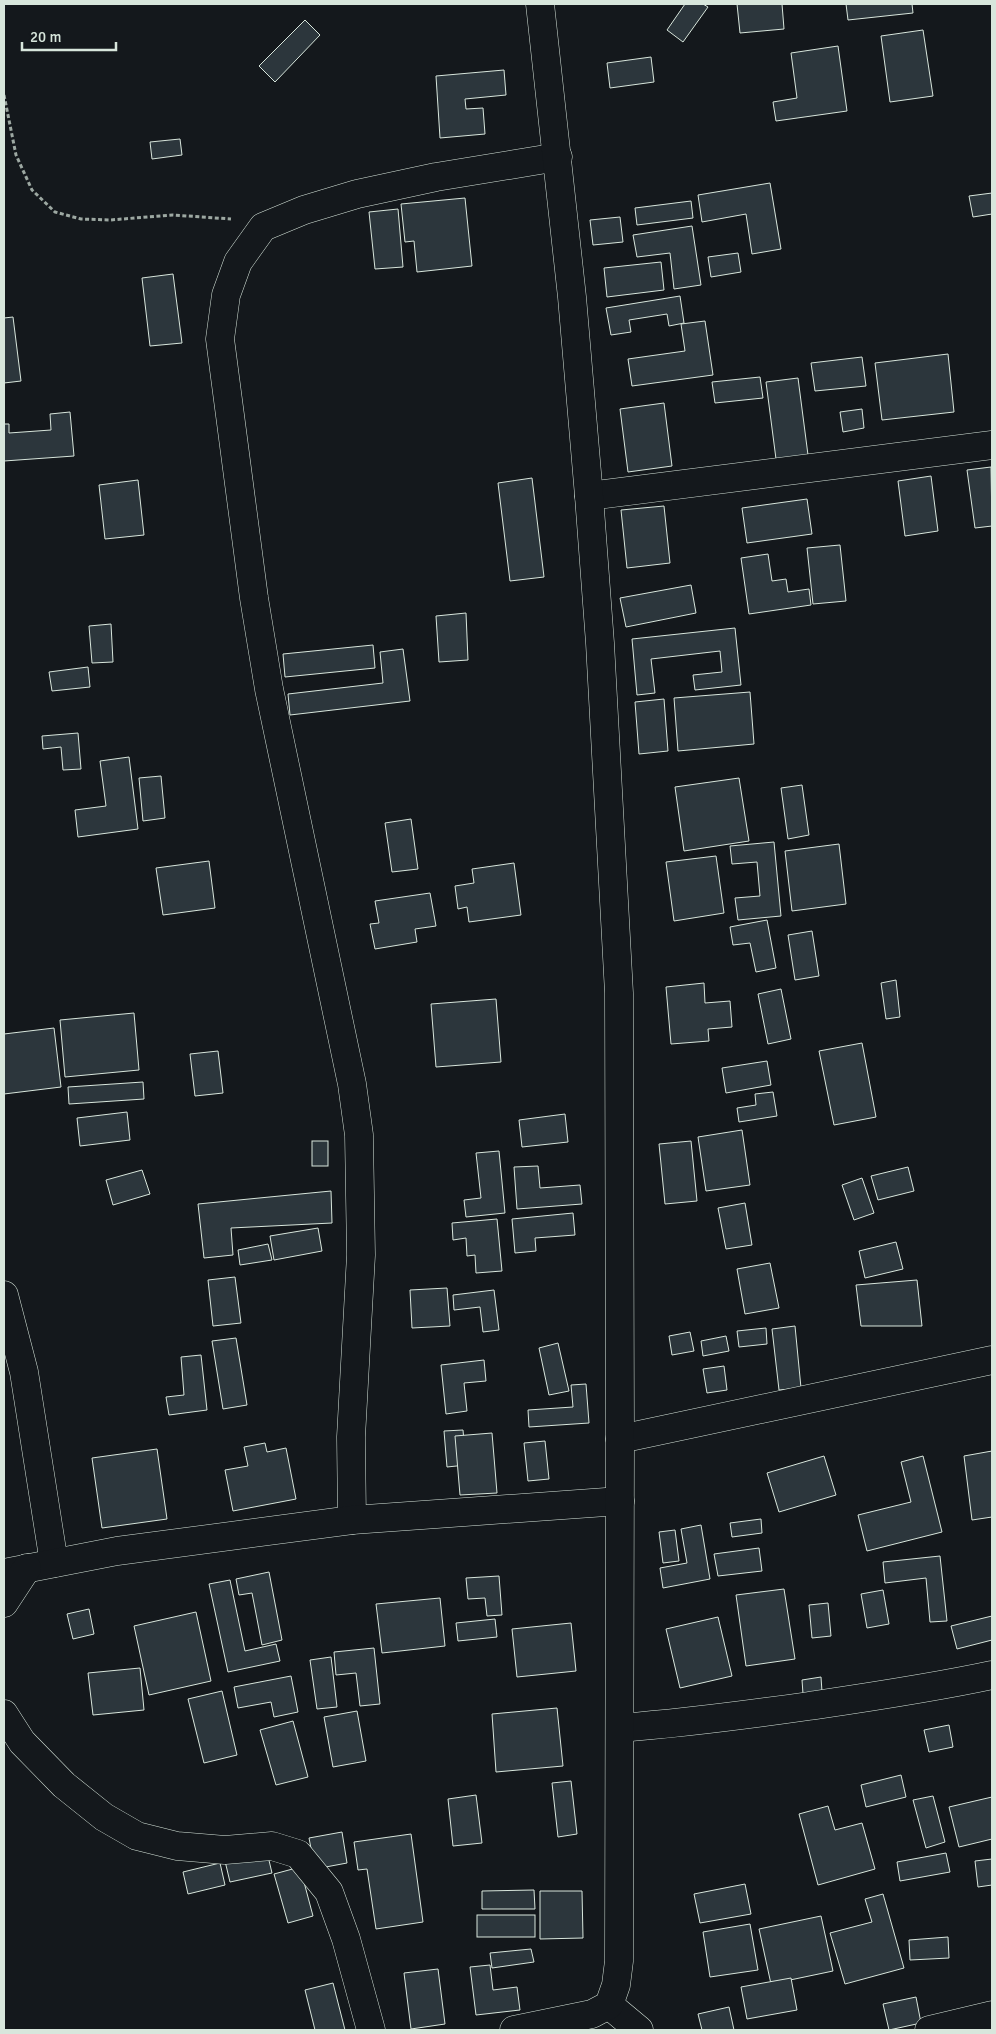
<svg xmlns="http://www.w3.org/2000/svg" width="996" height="2034" viewBox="0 0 996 2034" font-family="Signika,sans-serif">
<rect width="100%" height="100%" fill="#14181c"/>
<g fill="#2c363c" stroke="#d8e6dc">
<path d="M685,4H703L708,7L683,42L667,30Z"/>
<path d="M737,4H782L784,29L740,33Z"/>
<path d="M846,4H912L913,13L848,20Z"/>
<path d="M305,20L320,35L275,82L259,66Z"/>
<path d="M923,30L933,96L890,102L881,36Z"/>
<path d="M838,46L847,111L776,121L773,102L797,98L791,53Z"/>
<path d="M651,57L654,82L610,88L607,63Z"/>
<path d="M504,70L506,95L465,99L466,109L483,108L485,134L440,138L436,76Z"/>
<path d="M180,139L182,155L152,159L150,142Z"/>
<path d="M770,183L781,249L752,254L746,214L702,222L698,195Z"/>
<path d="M992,193V214L973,217L969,196Z"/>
<path d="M465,198L472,266L417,272L414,241L405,242L401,204Z"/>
<path d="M691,201L693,218L637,225L635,208Z"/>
<path d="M398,209L403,267L375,269L369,212Z"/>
<path d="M620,217L623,242L593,245L590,220Z"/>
<path d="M692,226L701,285L674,289L670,253L637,257L633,235Z"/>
<path d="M738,253L741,272L711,277L708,257Z"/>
<path d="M661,262L664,290L607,297L604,268Z"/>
<path d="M173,274L182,343L150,346L142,278Z"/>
<path d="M680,296L684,323L669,326L667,314L629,320L631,332L611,335L606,308Z"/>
<path d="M13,317L21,381L4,383V318Z"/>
<path d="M705,321L713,375L632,386L628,359L685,351L681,324Z"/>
<path d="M948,354L954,412L882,420L875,363Z"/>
<path d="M862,357L866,386L815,391L811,363Z"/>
<path d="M760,377L763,398L715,403L712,382Z"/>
<path d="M798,378L808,455L776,459L766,382Z"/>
<path d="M664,403L672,466L628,472L620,409Z"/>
<path d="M862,409L864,428L843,432L840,412Z"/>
<path d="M70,412L74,456L4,461V424H9V433L51,430L50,414Z"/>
<path d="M991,467L992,526L975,528L967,470Z"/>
<path d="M931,476L938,531L905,536L898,481Z"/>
<path d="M532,478L544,577L510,581L498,483Z"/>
<path d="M138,480L144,535L105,539L99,485Z"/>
<path d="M807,499L812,534L747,543L742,508Z"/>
<path d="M664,506L670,563L627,568L621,510Z"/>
<path d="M840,545L846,601L813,604L807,548Z"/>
<path d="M768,554L772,581L786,579L788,592L809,589L811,605L749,614L741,558Z"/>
<path d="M691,585L696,613L626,627L620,598Z"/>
<path d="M466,613L468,660L439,662L436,616Z"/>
<path d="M111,624L113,662L92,663L89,626Z"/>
<path d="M735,628L741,685L695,690L693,675L722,672L720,651L651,659L655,693L637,695L632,639Z"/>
<path d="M373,645L375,668L285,677L283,654Z"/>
<path d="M403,649L410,701L290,715L288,694L383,683L380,652Z"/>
<path d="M88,667L90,687L52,691L49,672Z"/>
<path d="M750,692L754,744L678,751L674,698Z"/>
<path d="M664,699L668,751L639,754L635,702Z"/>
<path d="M78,733L81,769L63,770L61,747L43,749L42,736Z"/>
<path d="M129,757L138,829L78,837L75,810L106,806L100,761Z"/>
<path d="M161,776L165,818L143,821L139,778Z"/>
<path d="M739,778L749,841L684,851L675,787Z"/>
<path d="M802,785L809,835L788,839L781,788Z"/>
<path d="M411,819L418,869L392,872L385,823Z"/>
<path d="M774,842L781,916L738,920L735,898L760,896L757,862L732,864L730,846Z"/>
<path d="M839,844L846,904L792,911L785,851Z"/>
<path d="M716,856L724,913L674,921L666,862Z"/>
<path d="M209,861L215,908L163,915L156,868Z"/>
<path d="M514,863L521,915L469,922L467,907L458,909L455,886L474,883L472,869Z"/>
<path d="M430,893L436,926L415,929L417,942L375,949L370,924L379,923L375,901Z"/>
<path d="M767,920L776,968L756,972L750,943L733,945L730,927Z"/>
<path d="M812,931L819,976L795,980L788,935Z"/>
<path d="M896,980L900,1017L886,1019L881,983Z"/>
<path d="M704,983L705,1003L730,1001L732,1027L708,1029L709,1041L671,1044L666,987Z"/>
<path d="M781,989L791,1039L768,1044L758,994Z"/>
<path d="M496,999L501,1062L436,1067L431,1004Z"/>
<path d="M134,1013L139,1070L65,1077L60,1020Z"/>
<path d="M54,1028L61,1087L4,1094V1034Z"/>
<path d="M862,1043L876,1117L834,1125L819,1051Z"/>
<path d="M218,1051L223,1093L195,1096L190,1054Z"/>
<path d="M767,1061L771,1085L726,1093L722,1068Z"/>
<path d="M143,1082L144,1099L69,1104L68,1087Z"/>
<path d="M773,1092L777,1116L739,1122L737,1108L756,1105L755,1094Z"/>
<path d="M127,1112L130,1140L80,1146L77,1118Z"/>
<path d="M565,1114L568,1142L522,1147L519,1120Z"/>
<path d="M742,1130L750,1185L706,1191L698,1137Z"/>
<rect x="312" y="1141" width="16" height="25"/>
<path d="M691,1141L697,1201L665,1204L659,1144Z"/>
<path d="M499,1151L505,1213L466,1217L464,1200L481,1198L476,1153Z"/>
<path d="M538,1166L540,1188L580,1185L582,1204L517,1209L514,1167Z"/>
<path d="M908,1167L914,1191L878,1200L871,1176Z"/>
<path d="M142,1170L150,1194L113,1205L106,1180Z"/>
<path d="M862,1178L874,1213L854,1220L842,1185Z"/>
<path d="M331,1191L332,1223L231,1228L233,1255L204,1258L198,1204Z"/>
<path d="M745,1203L752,1245L726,1249L718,1208Z"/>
<path d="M573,1213L575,1235L535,1238L536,1251L515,1253L512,1219Z"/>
<path d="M497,1219L502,1271L476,1273L475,1255L467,1256L466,1238L453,1240L452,1223Z"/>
<path d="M318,1228L322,1251L274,1260L270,1236Z"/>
<path d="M896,1242L903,1269L865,1278L859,1251Z"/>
<path d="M268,1244L272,1260L240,1265L238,1250Z"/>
<path d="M770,1263L779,1308L745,1314L737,1269Z"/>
<path d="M235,1277L241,1323L213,1326L208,1280Z"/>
<path d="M917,1280L922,1326H861L856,1285Z"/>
<path d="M447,1288L450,1326L412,1328L410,1290Z"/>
<path d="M494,1290L499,1330L483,1332L480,1307L454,1310L453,1295Z"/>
<path d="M795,1326L801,1388L779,1390L772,1329Z"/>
<path d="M766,1328L767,1344L739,1347L737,1331Z"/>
<path d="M690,1332L694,1351L672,1355L669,1336Z"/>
<path d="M726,1336L729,1351L703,1356L701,1341Z"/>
<path d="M236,1338L247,1405L223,1409L212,1341Z"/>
<path d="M558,1343L569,1391L549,1395L539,1348Z"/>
<path d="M201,1355L207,1410L169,1415L166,1397L184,1395L181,1357Z"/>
<path d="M484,1360L486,1381L464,1383L467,1411L446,1414L441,1365Z"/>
<path d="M724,1366L727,1390L707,1393L703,1369Z"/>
<path d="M586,1384L589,1423L529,1427L528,1410L573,1407L571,1385Z"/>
<path d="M463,1430L466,1465L447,1467L444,1431Z"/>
<path d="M492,1433L497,1493L460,1495L455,1436Z"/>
<path d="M545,1441L549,1479L528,1481L524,1443Z"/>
<path d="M265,1443L267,1452L286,1448L296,1499L233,1511L225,1470L248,1466L244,1447Z"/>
<path d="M157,1449L167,1519L102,1528L92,1458Z"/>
<path d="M992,1451V1517L972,1520L964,1456Z"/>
<path d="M824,1456L836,1495L779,1512L767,1473Z"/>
<path d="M923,1456L942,1532L867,1551L858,1515L911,1502L901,1462Z"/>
<path d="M761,1519L762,1533L732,1537L730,1523Z"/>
<path d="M701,1525L710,1579L663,1588L660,1568L687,1563L681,1529Z"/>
<path d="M675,1530L679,1561L663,1563L659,1532Z"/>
<path d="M759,1548L762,1571L718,1576L714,1554Z"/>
<path d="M940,1556L947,1621L930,1622L926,1578L885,1583L883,1562Z"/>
<path d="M269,1572L282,1640L262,1645L252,1593L239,1595L236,1579Z"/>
<path d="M499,1576L502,1615L487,1616L485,1598L468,1599L466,1578Z"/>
<path d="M230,1580L245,1651L276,1644L280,1661L228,1672L209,1584Z"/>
<path d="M784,1589L795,1659L746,1666L736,1595Z"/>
<path d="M883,1590L889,1624L867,1628L861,1594Z"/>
<path d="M440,1598L445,1646L382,1653L376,1604Z"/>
<path d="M828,1603L831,1636L812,1638L809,1605Z"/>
<path d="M89,1609L94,1634L73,1639L67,1614Z"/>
<path d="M196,1612L211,1681L149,1695L134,1626Z"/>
<path d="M992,1616V1640L957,1649L951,1626Z"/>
<path d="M718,1617L732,1676L680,1688L666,1629Z"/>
<path d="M495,1619L497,1637L458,1641L456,1623Z"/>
<path d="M571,1623L576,1671L517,1677L512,1629Z"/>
<path d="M374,1648L380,1704L360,1706L356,1673L336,1675L334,1652Z"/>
<path d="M331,1657L337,1707L317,1709L310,1660Z"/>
<path d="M140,1668L144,1710L93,1715L88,1673Z"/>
<path d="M291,1676L298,1712L274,1717L271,1702L238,1708L234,1687Z"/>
<path d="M821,1677L822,1692L803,1694L802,1680Z"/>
<path d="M222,1691L237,1755L204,1763L188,1699Z"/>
<path d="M557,1708L563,1766L496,1772L492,1714Z"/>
<path d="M357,1711L366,1761L333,1767L324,1717Z"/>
<path d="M293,1721L308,1777L276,1785L260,1730Z"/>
<path d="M949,1725L953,1747L929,1752L924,1730Z"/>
<path d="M901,1775L906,1797L866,1807L861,1785Z"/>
<path d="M571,1781L577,1834L558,1837L552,1783Z"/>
<path d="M476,1795L482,1843L453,1846L448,1799Z"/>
<path d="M933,1796L945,1842L926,1848L913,1800Z"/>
<path d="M992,1797V1839L959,1847L949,1807Z"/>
<path d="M828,1806L835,1830L862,1823L875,1869L818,1885L799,1814Z"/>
<path d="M342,1832L347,1863L315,1869L309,1838Z"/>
<path d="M411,1834L423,1922L376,1929L367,1869L358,1870L354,1842Z"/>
<path d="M267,1852L272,1873L230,1882L225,1861Z"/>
<path d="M946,1853L950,1872L900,1881L897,1862Z"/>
<path d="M992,1859V1885L978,1887L975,1861Z"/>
<path d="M220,1863L225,1885L188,1894L183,1872Z"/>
<path d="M300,1867L313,1916L288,1923L274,1874Z"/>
<path d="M745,1884L751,1914L700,1923L694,1894Z"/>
<path d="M534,1890L535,1909H482V1891Z"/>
<path d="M540,1891H582L583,1938L540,1939Z"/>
<path d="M883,1894L904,1968L845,1984L830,1933L872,1922L865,1899Z"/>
<rect x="477" y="1915" width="58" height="22"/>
<path d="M821,1916L833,1971L771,1984L759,1929Z"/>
<path d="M750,1924L758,1970L710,1977L703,1932Z"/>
<path d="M948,1937L949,1958L910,1960L909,1940Z"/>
<path d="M531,1949L534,1962L492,1968L490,1953Z"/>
<path d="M490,1965L493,1990L517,1987L520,2010L476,2015L470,1967Z"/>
<path d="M438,1969L445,2024L411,2029L404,1973Z"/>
<path d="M791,1978L797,2010L747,2019L741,1987Z"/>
<path d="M333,1983L345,2030H315L305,1990Z"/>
<path d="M916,1997L921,2023L889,2030L883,2004Z"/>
<path d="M729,2007L734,2030H702L698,2014Z"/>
</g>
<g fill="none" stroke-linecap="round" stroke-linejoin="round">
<g stroke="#d8e6dc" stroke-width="29">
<g id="street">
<path d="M589,496L992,445"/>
<path d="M4,1295L24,1372L54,1563"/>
<path d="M620,1439L992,1360"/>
<path d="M352,1520L351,1437L361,1255L359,1135L352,1084L269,689L254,598L220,339L226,295L238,262L263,227L304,210L357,194L436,177L558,157"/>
<path d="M4,1573L117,1551L352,1520L620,1501"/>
<path d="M4,1603L27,1568"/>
<path d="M4,1714L22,1742L64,1785L104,1817L137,1836L177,1846L225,1850L272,1846L298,1854L329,1892L346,1939L371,2030"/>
<path d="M620,1728C683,1723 746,1715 809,1706C870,1697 932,1688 992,1675"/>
<path d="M609,2005L639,2030"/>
<path d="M514,2030L592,2014L609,2005L616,1985L619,1961L620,1439L619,993L600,643L589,496L572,297L540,4"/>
<path d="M929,2030L992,2015"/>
</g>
</g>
<path stroke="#9da8a2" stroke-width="3" stroke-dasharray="4 2.5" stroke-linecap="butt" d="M4,95L16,155L32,190L55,212L81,219L110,220L173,215L231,219"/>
<use href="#street" stroke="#14181c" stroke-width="28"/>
</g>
<rect width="996" height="2034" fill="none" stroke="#d8e6dc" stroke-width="10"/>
<path d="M22 42v8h94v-8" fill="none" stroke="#d8e6dc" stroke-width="2.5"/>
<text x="30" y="42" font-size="15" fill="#d8e6dc" stroke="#14181c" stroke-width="4" paint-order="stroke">20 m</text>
</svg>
